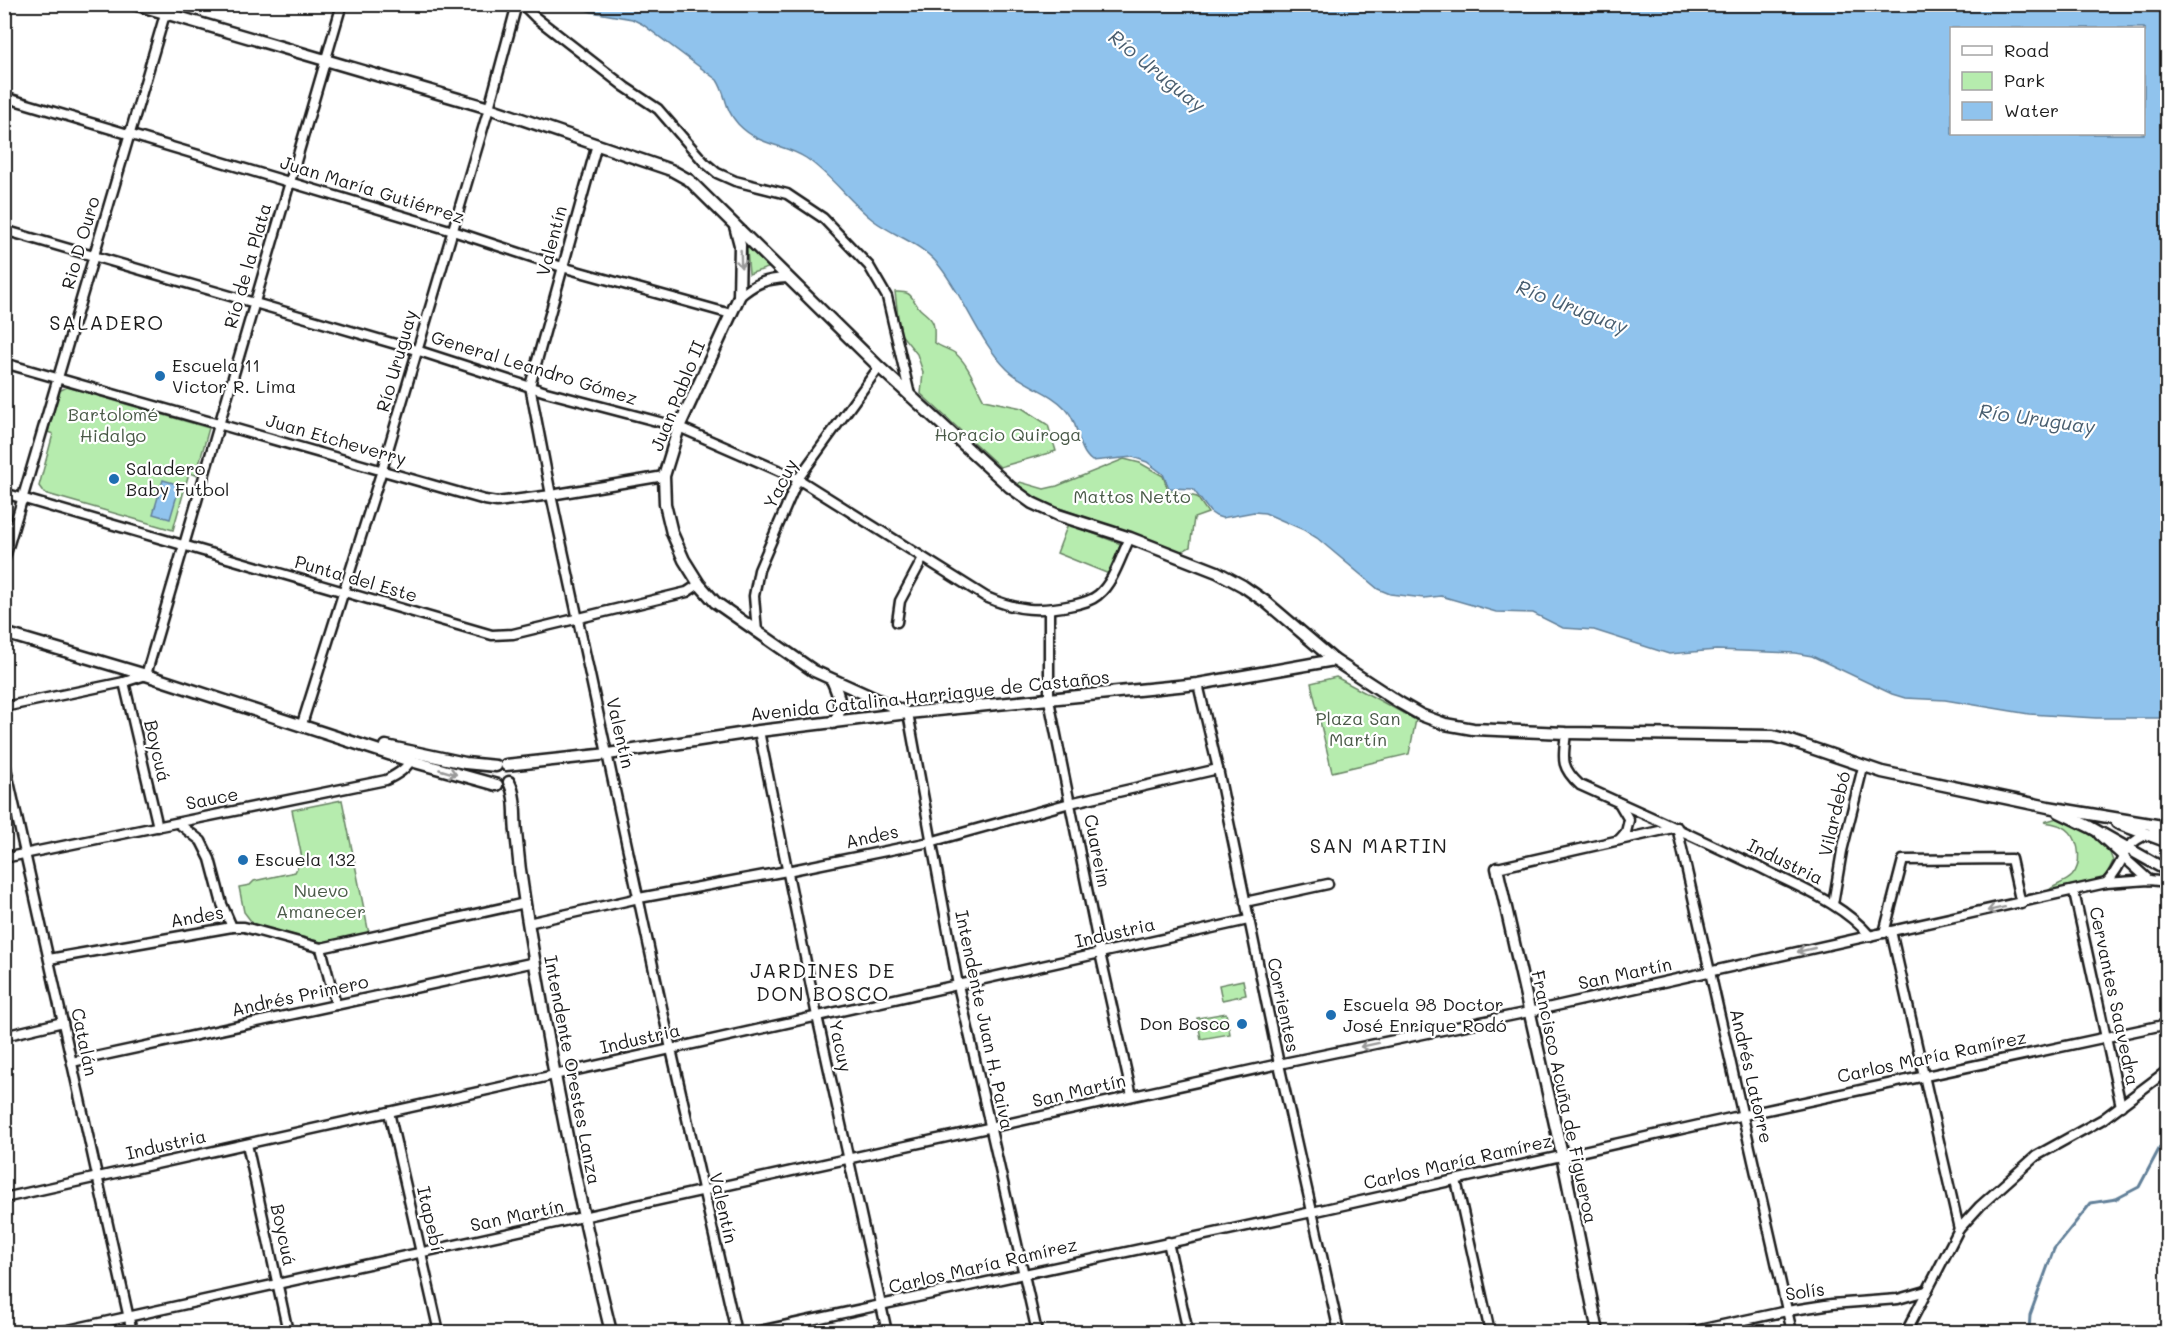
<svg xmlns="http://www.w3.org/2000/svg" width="2172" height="1337" viewBox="0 0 2172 1337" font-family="Mali,sans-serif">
<rect width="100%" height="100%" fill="#fff"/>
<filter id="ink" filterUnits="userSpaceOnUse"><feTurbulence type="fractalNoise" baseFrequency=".0167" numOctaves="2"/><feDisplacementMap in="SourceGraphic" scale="12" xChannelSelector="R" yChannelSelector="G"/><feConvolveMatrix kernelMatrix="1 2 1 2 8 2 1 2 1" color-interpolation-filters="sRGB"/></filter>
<g filter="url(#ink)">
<g fill="#b6ecae" stroke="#698465" stroke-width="1.5">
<path d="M746,239L771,267L749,274Z"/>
<path d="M895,292C914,291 910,298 920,309C925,314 930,316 933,323C935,329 934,337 934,342C941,348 950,349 956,354C969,365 976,386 984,400L1022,408L1048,425L1056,451L1000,467L921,394L923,372L917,354L900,333Z"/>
<path d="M67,387L209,428L196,475L189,473L173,530L44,493L39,486L53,434L48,432L59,391Z"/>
<path d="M1124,459L1140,463L1163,476L1168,490L1197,497L1208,513L1194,518L1190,547L1181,552L1043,502L1017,486L1020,482L1044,489L1057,486Z"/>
<path d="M1068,524L1121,544L1109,574L1057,553Z"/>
<path d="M1336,677L1416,720L1409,754L1332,772L1311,683Z"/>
<path d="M342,800L369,934L325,943L254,925L244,912L239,887L250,885L254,881L295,872L302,858L292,810Z"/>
<path d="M2057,818C2079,822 2107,839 2113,861L2105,878L2094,883L2045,894C2051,885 2064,884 2072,876C2082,865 2080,843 2070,832C2064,825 2053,823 2044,822Z"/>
<path d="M1243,980L1246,995L1222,1000L1219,985Z"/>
<path d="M1226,1013L1230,1034L1201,1039L1197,1018Z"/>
</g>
<g fill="#90c3ed" stroke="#628099" stroke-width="1.5" fill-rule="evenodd">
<path d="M571,5H2167V718H2096L2029,714L1945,700L1905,698L1892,694L1812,656L1795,653L1716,650L1669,654L1594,630L1563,628L1533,613L1496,612L1441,596L1424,598L1390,594L1378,589L1317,538L1304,530L1265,513L1254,512L1222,518L1216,516L1210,512L1193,489L1169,488L1163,474L1147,462L1133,457L1092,461C1076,449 1080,424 1066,409C1050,391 1024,386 1007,369C977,339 964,295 937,263C919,242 894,236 873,220C849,201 831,175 806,158C783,143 760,147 738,124C724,109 727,95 717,80L642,24L632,19L592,12ZM1952,28H2144V134H1952Z"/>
<path d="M163,480L180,485L170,519L153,514Z"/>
</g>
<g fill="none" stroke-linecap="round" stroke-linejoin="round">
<path stroke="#628099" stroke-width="3" d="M2029,1332L2030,1315L2054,1249L2091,1203L2116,1199L2139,1187L2166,1136L2168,1137"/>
<g stroke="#1c1c1c" stroke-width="13">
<g id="minor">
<path d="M522,4L535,17L625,87L658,109L704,162L717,173L735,181L787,194L823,218L869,266L887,297L910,395"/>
<path d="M4,97L453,231L562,267L731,314"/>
<path d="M597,144L530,386L551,495L671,1049L736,1332"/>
<path d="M4,230L416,350L546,392L679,427L798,479L986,597C1018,611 1039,612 1073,605C1082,603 1091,601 1098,595C1114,582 1121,555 1130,538"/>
<path d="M739,297C755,283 766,279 787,278"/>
<path d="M4,363L485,500L497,502L551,495L664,476"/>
<path d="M4,493L492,635L513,634L687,592L699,584"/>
<path d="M4,561L168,4"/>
<path d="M1049,610V700L1100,953L1132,1096"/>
<path d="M897,622L900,601L923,558"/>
<path d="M757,632L754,596L759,570L798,479L879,367"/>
<path d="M124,682L158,827"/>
<path d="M1198,684L1218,769L1279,1064L1339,1332"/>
<path d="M4,707L124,682L146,675L342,4"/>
<path d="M908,713L958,985L1037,1332"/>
<path d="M302,724L382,470L489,108L517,4"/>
<path d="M759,731L817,1016L887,1332"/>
<path d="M1566,733C1563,759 1560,767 1580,785C1641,812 1702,840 1763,869C1800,888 1842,903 1870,936"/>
<path d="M4,759L132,1332"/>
<path d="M1619,803L1629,820L1626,832L1619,840"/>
<path d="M178,823L201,841L210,859L222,904L232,927"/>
<path d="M2099,835L2149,880"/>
<path d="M4,858L386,780C396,775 409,768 412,757"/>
<path d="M1497,868L1677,827L1792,1332"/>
<path d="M2106,883C2116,873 2120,863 2126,851C2134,837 2153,832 2167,828"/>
<path d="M2074,892L2121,1106"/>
<path d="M1245,902L1328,884"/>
<path d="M1833,904L1842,851L1863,767"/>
<path d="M528,923L639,898L787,871L930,842L1070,803L1218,769"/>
<path d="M1891,931L1959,1229"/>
<path d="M1884,933L1903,860L2011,859L2021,904"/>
<path d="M321,948L336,1005"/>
<path d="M49,959L232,927H244L321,948L525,903"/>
<path d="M4,1036L63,1022"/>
<path d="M72,1062L535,962"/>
<path d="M389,1112L439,1332"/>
<path d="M247,1144L288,1332"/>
<path d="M1456,1180L1490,1332"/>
<path d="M4,1198L1248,920"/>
<path d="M1168,1242L1188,1332"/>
<path d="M59,1332L1279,1064L1529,1012L2106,883L2149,880L2168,882"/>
<path d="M755,1332L1312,1212L1744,1115L2168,1024"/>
<path d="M1690,1332L1787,1311L1832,1304L1898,1299L1926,1291"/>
<path d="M1906,1332L1959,1229L1980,1206L2036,1156L2103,1119L2168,1070"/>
</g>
</g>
<g stroke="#1c1c1c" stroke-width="15">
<g id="tertiary">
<path d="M134,4L489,108L671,170L689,180L879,367L1010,487L1032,503L1058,515L1130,538L1217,572L1243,586L1266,602L1334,660L1400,703L1421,715L1445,724L1473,729L1566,733L1773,736L1788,740L1882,772L2048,807L2168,827"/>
<path d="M735,226L740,245L739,297L679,427L664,476L665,504L672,533L684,560L699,584L715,602L814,671L907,713"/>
<path d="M4,633L146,675L404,759L497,785"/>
<path d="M832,680C838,693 845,711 833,723"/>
<path d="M386,746L465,763L496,766"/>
<path d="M506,765L608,754L759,731L908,713L1198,684L1334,660"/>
<path d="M509,782C517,797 514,816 516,832C518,856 521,880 525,904C548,1048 576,1191 611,1332"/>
<path d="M2059,812L2090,827L2168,871"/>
<path d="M2117,823L2168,842"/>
<path d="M1497,868L1562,1155L1598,1332"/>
</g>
</g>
<use href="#minor" stroke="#fff" stroke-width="8"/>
<use href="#tertiary" stroke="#fff" stroke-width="10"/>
</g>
<defs><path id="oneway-shaft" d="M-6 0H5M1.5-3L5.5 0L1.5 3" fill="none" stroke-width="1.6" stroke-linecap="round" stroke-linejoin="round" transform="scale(1.5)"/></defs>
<g stroke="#999">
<use href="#oneway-shaft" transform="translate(741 259) rotate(88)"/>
<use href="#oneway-shaft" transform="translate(448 772) rotate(16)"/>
<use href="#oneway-shaft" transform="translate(1996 909) rotate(168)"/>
<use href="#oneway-shaft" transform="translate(1806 950) rotate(167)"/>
<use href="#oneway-shaft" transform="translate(1369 1045) rotate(168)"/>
</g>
</g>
<g fill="#1f6fb2" stroke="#fff" stroke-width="2">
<circle cx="160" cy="376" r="6"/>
<circle cx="114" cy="479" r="6"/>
<circle cx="243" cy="860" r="6"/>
<circle cx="1331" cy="1015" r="6"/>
<circle cx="1242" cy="1024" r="6"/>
</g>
<g text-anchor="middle" stroke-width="4.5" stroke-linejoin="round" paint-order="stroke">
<g font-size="18" fill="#1c1c1c" stroke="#fff">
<text transform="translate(372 190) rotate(17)" y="6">Juan María Gutiérrez</text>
<text transform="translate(552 241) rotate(-75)" y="6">Valentín</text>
<text transform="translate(81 243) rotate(-74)" y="6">Rio D Ouro</text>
<text transform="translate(248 266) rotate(-74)" y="6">Río de la Plata</text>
<text transform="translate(397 361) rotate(-74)" y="6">Río Uruguay</text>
<text transform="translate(534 368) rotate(17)" y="6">General Leandro Gómez</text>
<text transform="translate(678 396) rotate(-68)" y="6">Juan Pablo II</text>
<text transform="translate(336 440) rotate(16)" y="6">Juan Etcheverry</text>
<text transform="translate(781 484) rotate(-63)" y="6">Yacuy</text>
<text transform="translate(356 579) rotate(16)" y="6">Punta del Este</text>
<text transform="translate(930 696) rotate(-6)" y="6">Avenida Catalina Harriague de Castaños</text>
<text transform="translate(620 733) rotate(77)" y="6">Valentín</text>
<text transform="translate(157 751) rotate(77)" y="6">Boycuá</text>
<text transform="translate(212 799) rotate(-11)" y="6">Sauce</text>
<text transform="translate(1835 814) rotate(-77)" y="6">Vilardebó</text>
<text transform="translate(872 837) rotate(-12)" y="6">Andes</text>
<text transform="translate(1097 851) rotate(79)" y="6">Cuareim</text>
<text transform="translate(1785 862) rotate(26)" y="6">Industria</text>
<text transform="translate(197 917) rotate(-10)" y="6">Andes</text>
<text transform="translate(1115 933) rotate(-13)" y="6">Industria</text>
<text transform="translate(1625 974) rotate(-12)" y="6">San Martín</text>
<text transform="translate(300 996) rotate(-12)" y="6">Andrés Primero</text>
<text transform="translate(2114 996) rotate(78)" y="6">Cervantes Saavedra</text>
<text transform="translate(1283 1005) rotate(78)" y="6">Corrientes</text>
<text transform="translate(984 1020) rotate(78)" y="6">Intendente Juan H. Paiva</text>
<text transform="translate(640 1039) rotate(-13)" y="6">Industria</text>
<text transform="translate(84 1042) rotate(78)" y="6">Catalán</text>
<text transform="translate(840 1046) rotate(78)" y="6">Yacuy</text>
<text transform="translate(1932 1057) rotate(-12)" y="6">Carlos María Ramírez</text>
<text transform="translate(572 1070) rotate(79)" y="6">Intendente Orestes Lanza</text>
<text transform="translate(1751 1076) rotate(77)" y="6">Andrés Latorre</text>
<text transform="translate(1079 1091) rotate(-13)" y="6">San Martín</text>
<text transform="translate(1564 1097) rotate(78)" y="6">Francisco Acuña de Figueroa</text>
<text transform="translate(166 1145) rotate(-13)" y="6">Industria</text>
<text transform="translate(1458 1162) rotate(-13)" y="6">Carlos María Ramírez</text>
<text transform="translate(723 1208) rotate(77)" y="6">Valentín</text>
<text transform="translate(517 1216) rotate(-12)" y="6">San Martín</text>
<text transform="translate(430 1219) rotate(77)" y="6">Itapebí</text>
<text transform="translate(283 1235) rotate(78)" y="6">Boycuá</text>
<text transform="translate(983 1266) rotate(-13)" y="6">Carlos María Ramírez</text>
<text transform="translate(1805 1292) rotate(-8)" y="6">Solís</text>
</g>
<g font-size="18" fill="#1c1c1c" stroke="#fff" text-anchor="start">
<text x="172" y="372">Escuela 11<tspan x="172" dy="21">Victor R. Lima</tspan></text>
<text x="126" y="475">Saladero<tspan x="126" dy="21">Baby Futbol</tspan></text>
<text x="255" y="866">Escuela 132</text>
<text x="1343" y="1011">Escuela 98 Doctor<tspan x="1343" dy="21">José Enrique Rodó</tspan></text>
<text x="1230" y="1030" text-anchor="end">Don Bosco</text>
</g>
<g font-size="18" fill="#4a5a48" stroke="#fff">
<text x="113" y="421">Bartolomé<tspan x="113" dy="21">Hidalgo</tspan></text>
<text x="1008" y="441">Horacio Quiroga</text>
<text x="1132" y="503">Mattos Netto</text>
<text x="1358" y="725">Plaza San<tspan x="1358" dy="21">Martín</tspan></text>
<text x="321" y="897">Nuevo<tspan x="321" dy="21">Amanecer</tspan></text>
</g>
<g font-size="20" font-style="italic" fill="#4a5f70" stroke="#fff">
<text transform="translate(1157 71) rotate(39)" y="7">Río Uruguay</text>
<text transform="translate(1572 307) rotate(21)" y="7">Río Uruguay</text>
<text transform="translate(2037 419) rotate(8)" y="7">Río Uruguay</text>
</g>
<g font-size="20" letter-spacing="1.5" fill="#1c1c1c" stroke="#fff">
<text x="107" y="330">SALADERO</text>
<text x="1379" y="853">SAN MARTIN</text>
<text x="823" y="978">JARDINES DE<tspan x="823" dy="23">DON BOSCO</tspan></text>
</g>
</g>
<rect width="2172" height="1337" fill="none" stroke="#fff" stroke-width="24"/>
<rect x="12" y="12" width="2148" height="1313" fill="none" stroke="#1c1c1c" stroke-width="2" filter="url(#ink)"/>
<rect x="1950" y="27" width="195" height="108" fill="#ffffff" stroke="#a4a4a4" stroke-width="1.5"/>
<rect x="1962" y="46" width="30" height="9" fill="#ffffff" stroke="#a4a4a4" stroke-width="1.5"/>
<text x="2004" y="57" font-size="18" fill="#1c1c1c">Road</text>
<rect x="1962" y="72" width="30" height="18" fill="#b6ecae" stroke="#a4a4a4" stroke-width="1.5"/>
<text x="2004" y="87" font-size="18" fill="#1c1c1c">Park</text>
<rect x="1962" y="102" width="30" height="18" fill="#90c3ed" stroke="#a4a4a4" stroke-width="1.5"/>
<text x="2004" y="117" font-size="18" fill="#1c1c1c">Water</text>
</svg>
